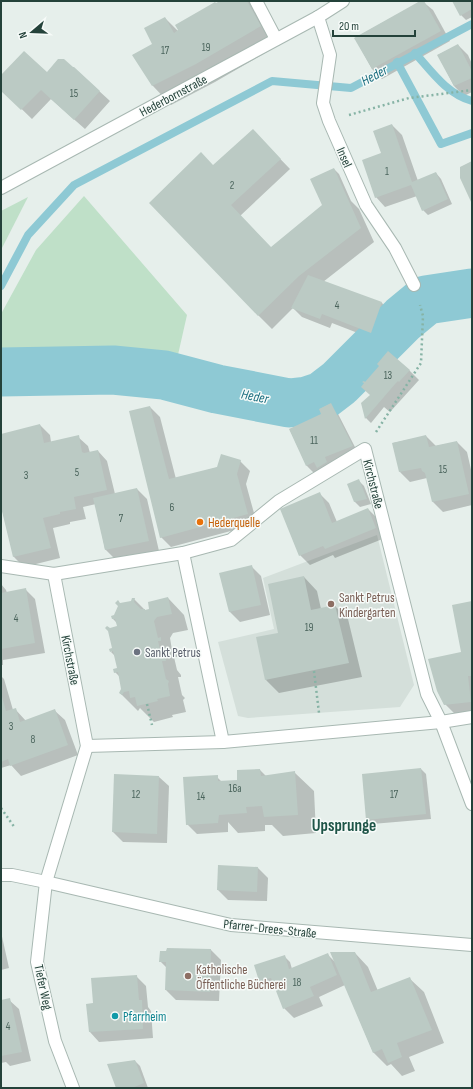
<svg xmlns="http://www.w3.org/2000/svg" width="473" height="1089" viewBox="0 0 473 1089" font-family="'Sofia Sans Condensed',sans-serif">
<rect width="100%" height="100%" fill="#e6efeb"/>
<path fill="#d4dfda" d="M377,535L414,685L400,707L248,718L238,716L218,642L274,629L263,578Z"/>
<g fill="#bfe0c8">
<path d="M84,196L187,315L175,368L114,356L42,358H1V314L36,250Z"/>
<path d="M28,197L1,250V211Z"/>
</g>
<g fill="#0003">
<path d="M222,1H250L259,10L279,45L215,82L171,105L153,86L133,55L154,45L165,18L180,33Z"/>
<path d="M422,1L433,10L450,41L382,79L372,69L355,38Z"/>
<path d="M453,1H472V17L466,20L461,15Z"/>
<path d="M458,45L468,55L472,64V92L464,96L454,86L438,55Z"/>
<path d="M74,68L110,101L85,129L51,99L32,119L1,89V77L47,73Z"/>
<path d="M392,125L402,135L418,181L436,173L441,179L452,204L428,215L423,210L417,196L385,207L376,197L382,154Z"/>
<path d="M262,140L290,169L240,216L271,248L322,206L334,169L339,174L351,201L359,209L374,242L323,282L382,303L391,313L381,342L332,323L330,328L302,317L293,308L272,329L258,315L214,166Z"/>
<path d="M381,366L409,370L419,380L390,412L384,407L371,423L366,418L362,404L371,395L365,383Z"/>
<path d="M331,405L336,410L357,451L317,476L307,466L290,430L321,415Z"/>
<path d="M150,407L160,417L176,479L240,461L250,471L246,484L257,524L171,547L161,537Z"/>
<path d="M40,425L50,435L51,442L78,437L88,446L90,453L98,451L107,461L115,494L137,489L147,499L159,551L115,559L105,549L96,504L83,507L86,519L70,522V524L53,528L60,558L24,567L14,557L1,505V435Z"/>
<path d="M426,436L436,446L457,442L467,452L472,474V505L443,512L433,502L427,478L410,482L400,472L393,443Z"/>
<path d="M359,481L364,486L371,504L360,507L355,502L348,485Z"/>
<path d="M319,493L329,503L337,522L368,509L378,519L385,538L335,558L333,555L310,565L300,555Z"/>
<path d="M251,566L261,576L270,615L240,622L230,612L220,574Z"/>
<path d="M304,577L317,591L321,609L335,606L348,619L362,677L279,693L266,680L279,634Z"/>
<path d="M1,584L6,590L7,593L25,589L35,599L45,653L3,660V665H1Z"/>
<path d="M168,598L184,615L188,630L173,633L170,638L172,650L177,654V657H174L177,670L181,675V677H178L182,695L185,698L183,700L186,712L172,715L173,717L154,722L140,708L138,711L120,693L123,689L120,677L115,672L118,669L115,656L111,652L114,649L110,629L118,627L117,623L113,619L120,604L132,602L134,599L146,611L150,610Z"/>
<path d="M472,602V712L455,714L445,704L461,653Z"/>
<path d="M1,676L4,679L13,710L15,709L26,721L55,711L65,720L78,755L21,776L11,765L1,768Z"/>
<path d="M421,769L426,774L431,819L372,824L367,819Z"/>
<path d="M260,770L266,776L295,773L314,791L316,833L283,836L272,825H265V831L238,833L228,822V832L197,834L187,824L216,776L222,782L238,781Z"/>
<path d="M159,777L169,786L167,843L123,842L113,832Z"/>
<path d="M258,868L268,878L267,901L228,900L218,890Z"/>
<path d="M1,932L9,968L1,970Z"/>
<path d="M211,950L221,960L219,1001L176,1000L166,990L167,968L160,961Z"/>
<path d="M355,953L368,967L378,991L410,979L424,992L444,1043L409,1057L415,1071L402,1076L391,1064L387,1066L373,1052L345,985L319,997L323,1006L294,1018L284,1008L274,982L265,986L260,981L256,966L285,957L290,962L292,969L327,954L335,962Z"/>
<path d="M136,976L146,986L148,1007L151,1011L153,1038L99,1042L90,1032L94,1004Z"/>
<path d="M9,1000L19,1009L31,1061L10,1066L6,1062L1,1063V1001Z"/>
<path d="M135,1061L140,1066L148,1088H117Z"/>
</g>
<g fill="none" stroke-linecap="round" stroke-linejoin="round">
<g stroke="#8ec9d4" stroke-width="8">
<path d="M415,53C432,72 447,94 472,101"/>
<path d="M397,62L441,144L472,133"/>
<path d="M1,286L28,235L74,185L272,81L351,88L472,24"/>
</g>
<path stroke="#8ec9d4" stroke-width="49" d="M1,372L113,370L164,375L217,389L289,403L307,401L322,396L339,383L403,319L426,300L472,293"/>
</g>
<g fill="#bbcac4">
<path d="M220,1H247L261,26L196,64L152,86L132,55L152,44L144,28L165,17L174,33L178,30L175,25L215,2L216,3Z"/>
<path d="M420,1H424L441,31L372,69L354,38Z"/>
<path d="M452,1H472V9L460,16Z"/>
<path d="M458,44L472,71V78L454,86L437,55Z"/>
<path d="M24,51L47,72L58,59H64L73,67H74L100,91L74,120L41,90L21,110L1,91V75Z"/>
<path d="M392,124L412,182L436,172L448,199L422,211L411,185L375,198L362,160L381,153L373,131Z"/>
<path d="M253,129L281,159L231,205L271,247L322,205L310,179L334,168L361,228L299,276L258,316L149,203L201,152L213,165Z"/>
<path d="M472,161V204L460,178V167Z"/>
<path d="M308,275L382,302L371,333L322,314L320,319L291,308Z"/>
<path d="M388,351L410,370L399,382L398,381L396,383L365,419L361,403L370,395L361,387L364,383L362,382L364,381L365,382L379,366L377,364Z"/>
<path d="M331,403L353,446L325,457L327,462L317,468L314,462L306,466L289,429L321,414L319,409Z"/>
<path d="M150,406L169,479L217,467L221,454L241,460L237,474L248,514L160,538L129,411Z"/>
<path d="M40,424L44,443L79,435L82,452L84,453L98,450L107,490L74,497L76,509L60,512V514L43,518L51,548L13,557L1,507V434Z"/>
<path d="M426,435L429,447L457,441L469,494L432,502L425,473L422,471L421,468L399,472L392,443Z"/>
<path d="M359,479L367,499L354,502L347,484Z"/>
<path d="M137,488L149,541L105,550L93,498Z"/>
<path d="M320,492L332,523L368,508L376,528L325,549L323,546L299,556L280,509Z"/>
<path d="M252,565L261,605L229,612L219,573Z"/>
<path d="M304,576L311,610L335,605L349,663L265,680L256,637L278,633L268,584Z"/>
<path d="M26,588L35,643L1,649V593Z"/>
<path d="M168,597L172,614L157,617L154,621L158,638L161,637V641H158L162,658L165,657L166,661H162L166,679L169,681L168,684L170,696L157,699L158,701L137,706L135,697L130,698L129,691L124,692L122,695L119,693L121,689L118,672L114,673L113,669L117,668L113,651L110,652L109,649L112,648L108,631L105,628L107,626L110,628L117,626L115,619H112L111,616L114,615L118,606L115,603L118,600L120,603L131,601L132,598H135L134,602L141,609H145V610L149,609L148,602Z"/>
<path d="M472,601V676H468L471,702L444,705L437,691L428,659L461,652L452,605Z"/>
<path d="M1,693L6,711L16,708L20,722L55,709L68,745L10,766L8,759L1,762Z"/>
<path d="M421,768L426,814L366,820L362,774Z"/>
<path d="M260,769L261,776L295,771L298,815L264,817L262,806L246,807L247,813L219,815L218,823L186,825L183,777L218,775V781L237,780V770Z"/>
<path d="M114,774L159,776L157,834L112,832Z"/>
<path d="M218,865L258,867L257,892L217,890Z"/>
<path d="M167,948L211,949L210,992L165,990L166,962H159L160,951H166Z"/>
<path d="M330,952H355L371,992L410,977L432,1030L397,1043L402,1057L388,1063L382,1049L373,1053Z"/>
<path d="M328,953L337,975L310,987L314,996L283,1009L271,978L259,981L254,965L285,955L289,969Z"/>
<path d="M137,975L139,1000H142L143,1029L89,1032L86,1004L93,1003L91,978Z"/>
<path d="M10,998L22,1052L1,1056V1000Z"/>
<path d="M135,1060L144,1083L132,1088H116L107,1064Z"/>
</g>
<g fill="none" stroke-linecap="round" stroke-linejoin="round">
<g stroke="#a8b8b2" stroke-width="14">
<g id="minor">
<path d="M256,1L276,39"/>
<path d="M318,17L330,55L323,103L329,121L366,205L395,248L414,285"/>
<path d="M1,188L318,17L343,1"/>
<path d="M183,553L223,742"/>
<path d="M1,566L54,574L183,553L231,540L279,501L365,449L427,694L441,722L472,804"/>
<path d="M54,574L87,746L46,882L37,962L55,1041L73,1088"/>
<path d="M87,746L223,742L441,722L472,717"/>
<path d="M1,875H12L46,882L231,925L472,945"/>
</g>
</g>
<g stroke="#86b3a5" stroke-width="2.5" stroke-dasharray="2 3" stroke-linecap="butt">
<path d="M349,115L409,98L472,90"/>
<path d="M376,432L421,363L423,316L420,305"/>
<path d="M314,671L319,713"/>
<path d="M147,704L152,725"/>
<path d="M1,808L15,828"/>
</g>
<use href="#minor" stroke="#fff" stroke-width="12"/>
</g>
<circle fill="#e8710a" stroke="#f7fbf9" stroke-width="1.5" cx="200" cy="522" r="4"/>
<g fill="#8d6e63" stroke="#f7fbf9" stroke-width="1.5">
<circle cx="331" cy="604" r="4"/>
<circle cx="188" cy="976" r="4"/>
</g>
<circle fill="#6b7280" stroke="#f7fbf9" stroke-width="1.5" cx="137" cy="652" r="4"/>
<circle fill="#0f9aa8" stroke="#f7fbf9" stroke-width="1.5" cx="115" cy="1016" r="4"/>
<g text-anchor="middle" stroke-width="3" stroke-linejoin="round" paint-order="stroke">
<g font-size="11" fill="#4a645c">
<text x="206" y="51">19</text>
<text x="165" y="54">17</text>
<text x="74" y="97">15</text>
<text x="387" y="175">1</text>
<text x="232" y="189">2</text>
<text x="337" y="309">4</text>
<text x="388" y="379">13</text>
<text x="314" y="444">11</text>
<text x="443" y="473">15</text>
<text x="77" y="476">5</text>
<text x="26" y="479">3</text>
<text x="172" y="511">6</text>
<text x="121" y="522">7</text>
<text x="16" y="622">4</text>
<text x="309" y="631">19</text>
<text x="11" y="730">3</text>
<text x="33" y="743">8</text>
<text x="235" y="792">16a</text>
<text x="136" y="798">12</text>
<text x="394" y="798">17</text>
<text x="201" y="800">14</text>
<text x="297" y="986">18</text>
<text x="8" y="1030">4</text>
</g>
<g font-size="13" fill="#24423a" stroke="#f7fbf9">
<text transform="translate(173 95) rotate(-28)" y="5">Hederbornstraße</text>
<text transform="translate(345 157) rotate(66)" y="5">Insel</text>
<text transform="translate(374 484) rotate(76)" y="5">Kirchstraße</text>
<text transform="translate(71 660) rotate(79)" y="5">Kirchstraße</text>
<text transform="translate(270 928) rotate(6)" y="5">Pfarrer-Drees-Straße</text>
<text transform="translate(44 987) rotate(78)" y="5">Tiefer Weg</text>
</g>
<g font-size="13" fill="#c56008" stroke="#f7fbf9" text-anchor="start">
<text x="208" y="527">Hederquelle</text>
</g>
<g font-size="13" fill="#785e54" stroke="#f7fbf9" text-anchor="start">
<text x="339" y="602">Sankt Petrus<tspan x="339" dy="15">Kindergarten</tspan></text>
<text x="196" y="974">Katholische<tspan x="196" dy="15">Öffentliche Bücherei</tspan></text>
</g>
<g font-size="13" fill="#5b616d" stroke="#f7fbf9" text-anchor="start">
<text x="145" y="657">Sankt Petrus</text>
</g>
<g font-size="13" fill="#0d838f" stroke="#f7fbf9" text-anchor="start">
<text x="123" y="1021">Pfarrheim</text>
</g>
<g font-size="14" font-style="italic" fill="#1c6f80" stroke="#f7fbf9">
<text transform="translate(374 75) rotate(-28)" y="5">Heder</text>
<text transform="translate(255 396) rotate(11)" y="5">Heder</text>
</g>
<g font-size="17" font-weight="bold" fill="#1f5548" stroke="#f7fbf9">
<text x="344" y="831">Upsprunge</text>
</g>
</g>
<rect width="473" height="1089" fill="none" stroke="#24423a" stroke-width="4"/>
<g transform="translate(32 32) rotate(251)" stroke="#f7fbf9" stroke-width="3" paint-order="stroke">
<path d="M0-3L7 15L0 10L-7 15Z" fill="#24423a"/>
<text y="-6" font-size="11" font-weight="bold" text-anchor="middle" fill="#24423a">N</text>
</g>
<path d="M333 30v6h82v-6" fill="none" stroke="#24423a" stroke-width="2"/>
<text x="339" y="30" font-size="12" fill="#24423a" stroke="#f7fbf9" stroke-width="3" paint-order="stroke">20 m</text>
</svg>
